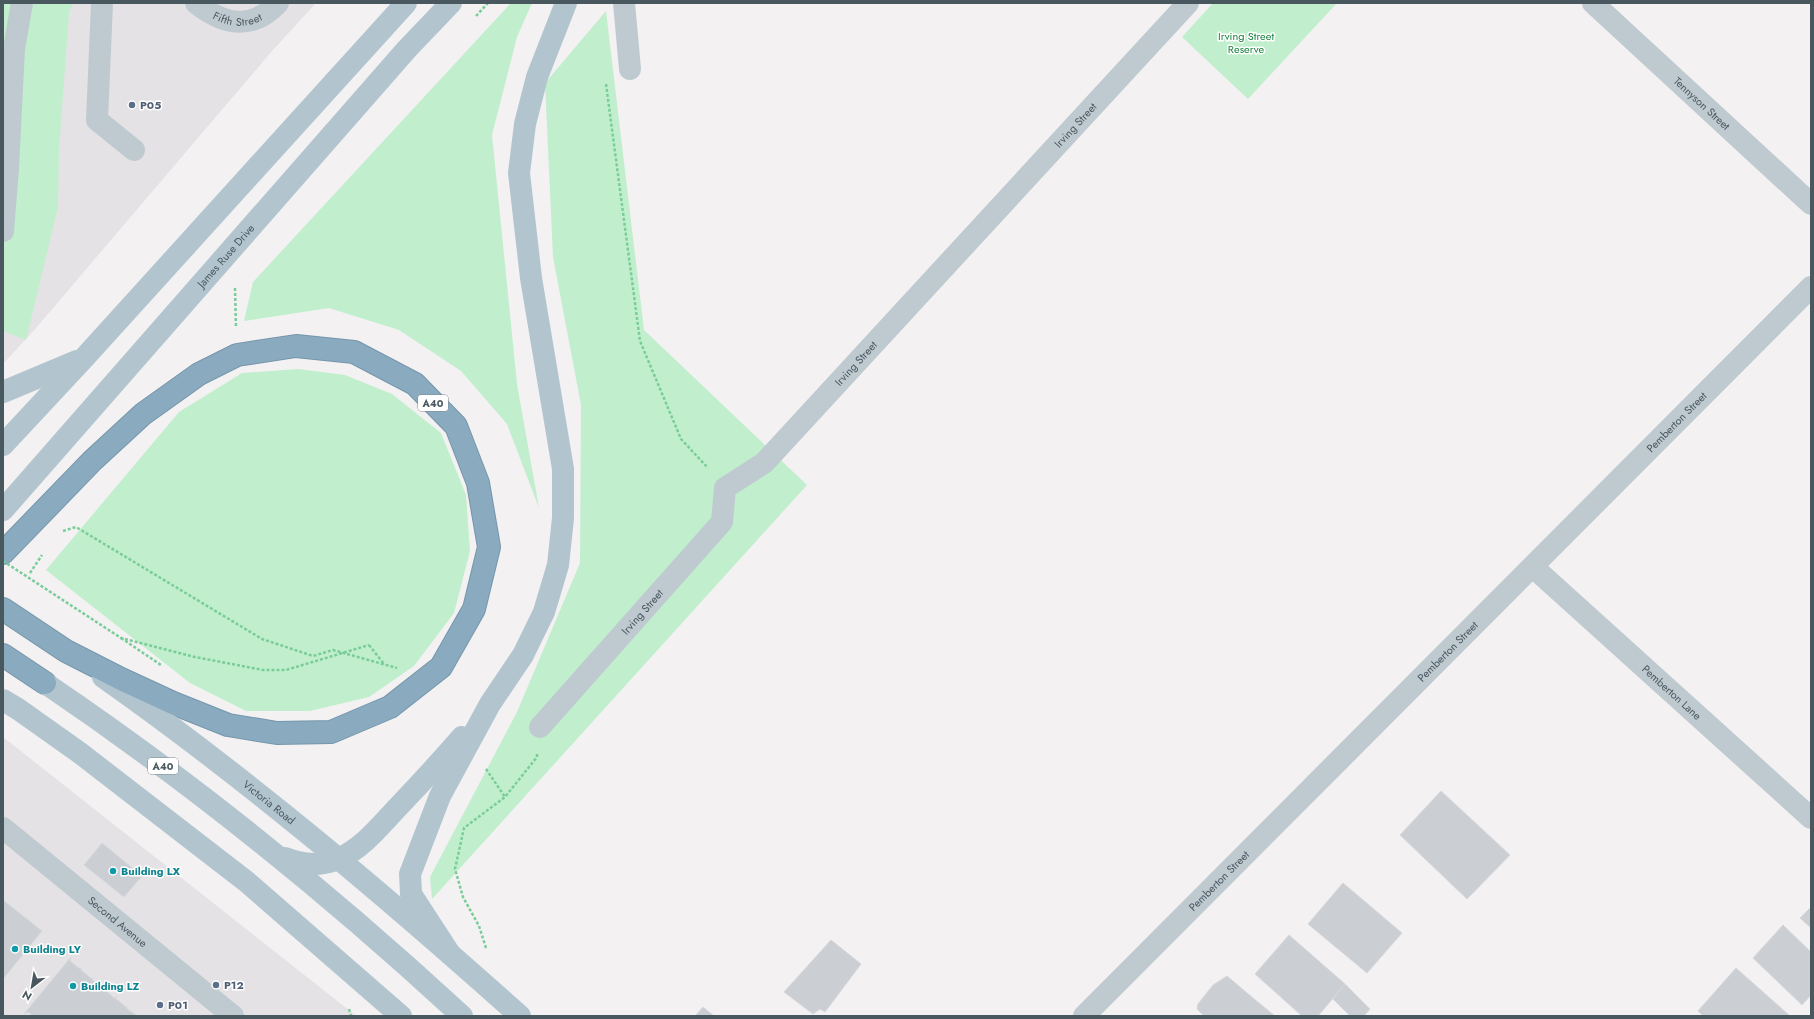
<svg xmlns="http://www.w3.org/2000/svg" width="1814" height="1019" viewBox="0 0 1814 1019" font-family="Jost,sans-serif">
<rect width="100%" height="100%" fill="#f3f1f2"/>
<g fill="#e4e2e4">
<path d="M3,3H316L272,51L36,328L3,364Z"/>
<path d="M3,737L350,1011L356,1016H3Z"/>
</g>
<g fill="#c1efcd">
<path d="M3,3H73L69,12L59,149L58,207L26,340L3,331Z"/>
<path d="M511,3H532L517,37L492,135L517,384L539,508L507,424L461,371L399,330L329,308L244,321L253,282Z"/>
<path d="M1213,3H1337L1248,99L1182,37Z"/>
<path d="M606,11L644,330L807,485L432,899L430,877L517,712L580,563L581,405L553,257L545,83Z"/>
<path d="M298,369L345,375L392,394L441,433L466,495L470,551L454,613L414,666L369,697L310,711H246L190,683L46,570L179,412L242,373Z"/>
</g>
<g fill="#cbcfd3" stroke="#d5d8dc">
<path d="M1441,791L1510,855L1467,899L1400,835Z"/>
<path d="M102,843L142,876L124,897L84,865Z"/>
<path d="M1343,883L1402,933L1367,973L1308,924Z"/>
<path d="M3,900L42,931L3,979Z"/>
<path d="M1811,907V928L1800,918Z"/>
<path d="M1783,925L1811,952V995L1802,1005L1753,958Z"/>
<path d="M1289,935L1345,984L1318,1016H1302L1255,974Z"/>
<path d="M831,940L861,964L825,1012L820,1009L813,1014L784,992Z"/>
<path d="M71,957L70,961L80,969L82,968L81,970L92,979L94,977L92,980L103,989L105,987L104,989L114,998L117,996L115,998L126,1007L128,1006L126,1008L137,1016H33L28,1012L24,1014Z"/>
<path d="M1736,968L1790,1016H1703L1698,1011Z"/>
<path d="M1227,976L1253,998L1275,1016H1204L1197,1009L1198,1004L1213,985Z"/>
<path d="M1345,984L1370,1009L1364,1016H1350L1333,999Z"/>
<path d="M703,1007L714,1016H695Z"/>
</g>
<g fill="none" stroke-linecap="round" stroke-linejoin="round">
<g stroke="#7596ab" stroke-width="24">
<g id="highway">
<path d="M3,553L92,461L143,414L199,374L237,355L296,346L354,352L415,384L456,426L478,483L489,547L474,609L441,667L390,707L331,732L277,733L228,725L173,703L121,679L66,651L3,609"/>
<path d="M3,655L45,683"/>
</g>
</g>
<g stroke="#79cd98" stroke-width="2.5" stroke-dasharray="3 2" stroke-linecap="butt">
<path d="M476,16L488,3"/>
<path d="M606,84L640,341L681,439L708,468"/>
<path d="M235,288L236,328"/>
<path d="M63,531L76,527L262,639L313,656L333,650L397,668"/>
<path d="M30,573L42,555"/>
<path d="M121,638L161,665"/>
<path d="M369,645L384,664"/>
<path d="M486,769L505,797"/>
<path d="M486,948L479,926L463,897L455,869L464,828L505,797L537,757V754"/>
<path d="M349,1009L351,1016"/>
</g>
<g stroke="#bfcad0" stroke-width="22">
<path d="M102,3L97,120L134,150"/>
<path id="s1" d="M196,3C224,25 251,31 278,3"/>
<path d="M624,3L630,69"/>
<path id="s2" d="M1593,3L1811,204"/>
<path d="M3,231L8,169L14,49L22,3"/>
<path id="s3" d="M1533,567L1811,818"/>
<path id="s4" d="M540,727L722,522L725,488L764,463L1188,3"/>
<path id="s5" d="M3,828L233,1016"/>
<path id="s6" d="M1084,1016L1811,287"/>
</g>
<g stroke="#b2c5cf" stroke-width="22">
<path d="M3,392L77,361"/>
<path d="M3,445L85,357L406,3"/>
<path id="s7" d="M3,510L407,49L451,3"/>
<path id="s8" d="M103,677C249,780 387,897 520,1016"/>
<path d="M45,683C193,783 331,895 462,1016"/>
<path d="M3,700L18,709L80,753L247,882L401,1016"/>
<path d="M285,858C302,865 321,866 338,859C362,849 380,826 398,807C420,784 441,761 462,737"/>
<path d="M450,954L411,894L410,874L440,796L490,704L523,655L544,612L558,565L563,518V469L531,278L519,173L525,124L537,77L566,3"/>
</g>
<use href="#highway" stroke="#8aabbf" stroke-width="22"/>
<path stroke="#79cd98" stroke-width="2.5" stroke-dasharray="3 2" stroke-linecap="butt" d="M3,561L121,638L195,657L263,670H286L369,645"/>
</g>
<g fill="#5c6f8a" stroke="#fff" stroke-width="1.5">
<circle cx="132" cy="105" r="4"/>
<circle cx="216" cy="985" r="4"/>
<circle cx="160" cy="1005" r="4"/>
</g>
<g fill="#0f9aa8" stroke="#fff" stroke-width="1.5">
<circle cx="113" cy="871" r="4"/>
<circle cx="15" cy="949" r="4"/>
<circle cx="73" cy="986" r="4"/>
</g>
<g text-anchor="middle" stroke-width="3" stroke-linejoin="round" paint-order="stroke">
<g fill="#fff" stroke="#80898f" stroke-width="1">
<rect x="418" y="395" width="30" height="16" rx="3"/>
<rect x="148" y="758" width="30" height="16" rx="3"/>
</g>
<g font-size="10" font-weight="bold" fill="#49575f">
<text x="433" y="407">A40</text>
<text x="163" y="770">A40</text>
</g>
<g font-size="11" fill="#49575f" stroke="#fff">
<text dy="4" stroke="none"><textPath href="#s1" startOffset="46">Fifth Street</textPath></text>
<text dy="4" stroke="none"><textPath href="#s2" startOffset="148">Tennyson Street</textPath></text>
<text dy="4" stroke="none"><textPath href="#s4" startOffset="814">Irving Street</textPath></text>
<text dy="4" stroke="none"><textPath href="#s7" startOffset="338">James Ruse Drive</textPath></text>
<text dy="4" stroke="none"><textPath href="#s4" startOffset="490">Irving Street</textPath></text>
<text dy="4" stroke="none"><textPath href="#s6" startOffset="839">Pemberton Street</textPath></text>
<text dy="4" stroke="none"><textPath href="#s4" startOffset="154">Irving Street</textPath></text>
<text dy="4" stroke="none"><textPath href="#s6" startOffset="515">Pemberton Street</textPath></text>
<text dy="4" stroke="none"><textPath href="#s3" startOffset="187">Pemberton Lane</textPath></text>
<text dy="4" stroke="none"><textPath href="#s8" startOffset="208">Victoria Road</textPath></text>
<text dy="4" stroke="none"><textPath href="#s6" startOffset="191">Pemberton Street</textPath></text>
<text dy="4" stroke="none"><textPath href="#s5" startOffset="148">Second Avenue</textPath></text>
</g>
<g font-size="11" fill="#19813e" stroke="#fff">
<text x="1246" y="40">Irving Street<tspan x="1246" dy="13">Reserve</tspan></text>
</g>
<g font-size="11" font-weight="bold" fill="#4e5e75" stroke="#fff" text-anchor="start">
<text x="140" y="109">P05</text>
<text x="224" y="989">P12</text>
<text x="168" y="1009">P01</text>
</g>
<g font-size="11" font-weight="bold" fill="#0d838f" stroke="#fff" text-anchor="start">
<text x="121" y="875">Building LX</text>
<text x="23" y="953">Building LY</text>
<text x="81" y="990">Building LZ</text>
</g>
</g>
<rect width="1814" height="1019" fill="none" stroke="#49575f" stroke-width="8"/>
<g transform="translate(32 987) rotate(211)" stroke="#ffffff" stroke-width="3" paint-order="stroke">
<path d="M0-3L7 15L0 10L-7 15Z" fill="#49575f"/>
<text y="-6" font-size="11" font-weight="bold" text-anchor="middle" fill="#49575f">N</text>
</g>
</svg>
